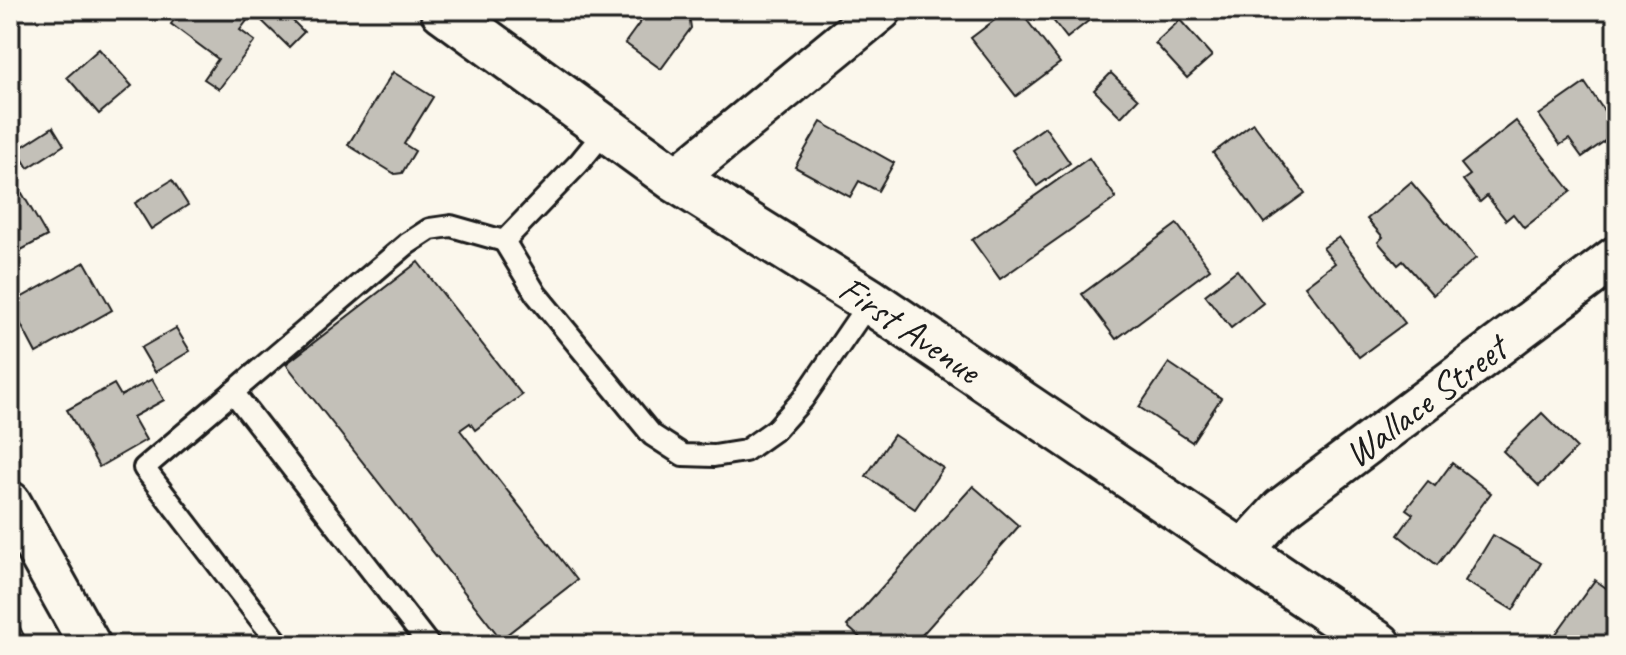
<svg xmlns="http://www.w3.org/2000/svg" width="1626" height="655" viewBox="0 0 1626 655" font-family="Caveat,sans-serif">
<rect width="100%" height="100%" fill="#fbf7ec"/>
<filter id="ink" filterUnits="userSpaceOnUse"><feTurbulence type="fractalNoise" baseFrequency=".0125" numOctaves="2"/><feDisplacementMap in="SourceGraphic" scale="16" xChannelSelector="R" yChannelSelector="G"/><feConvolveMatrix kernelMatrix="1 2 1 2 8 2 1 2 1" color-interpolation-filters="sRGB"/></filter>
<g filter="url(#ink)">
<g fill="#c3c0b8" stroke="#1c1c1c" stroke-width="2">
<path d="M182,10H255L240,30L255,41L219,89L204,79L218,59L171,24Z"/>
<path d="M266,10H282L304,32L289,47L259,18Z"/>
<path d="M649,10H674L690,21L691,28L661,69L625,43Z"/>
<path d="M1008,10H1019L1060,63L1016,96L971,38Z"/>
<path d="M1045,10H1102L1067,38Z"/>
<path d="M1180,20L1212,56L1187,78L1155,43Z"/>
<path d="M99,49L132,86L99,114L67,77Z"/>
<path d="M393,72L433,97L404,144L415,151L402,173L395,174L348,145Z"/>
<path d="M1111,73L1138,99L1121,117L1094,90Z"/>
<path d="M1585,83L1616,128V133L1582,157L1569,139L1560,145L1539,115Z"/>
<path d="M1516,121L1571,191L1524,228L1513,214L1506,220L1487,196L1480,202L1463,180L1470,175L1461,164Z"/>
<path d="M821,122L894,163L878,191L859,181L850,197L795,167Z"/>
<path d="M1253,123L1305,193L1264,223L1213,153Z"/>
<path d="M53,127L64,145L28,168L17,150Z"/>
<path d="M1045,127L1070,163L1037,186L1012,150Z"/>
<path d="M1089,158L1116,198L1000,279L972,240Z"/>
<path d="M172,180L188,205L151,229L135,203Z"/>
<path d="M1411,182L1476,258L1433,295L1403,261L1398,265L1378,242L1383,237L1367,219Z"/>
<path d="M22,193L47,236L10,256V199Z"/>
<path d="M1177,224L1210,269L1116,339L1082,294Z"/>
<path d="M1339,237L1405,323L1359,357L1305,286L1335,263L1323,248Z"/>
<path d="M85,262L112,310L36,353L10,304Z"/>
<path d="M418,262L522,395L475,430L470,423L460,430L577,580L501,639L286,364Z"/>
<path d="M1237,270L1263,303L1231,328L1205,295Z"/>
<path d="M176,328L190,351L155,372L141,348Z"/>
<path d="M1169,363L1221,398L1192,442L1139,407Z"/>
<path d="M152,379L164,400L133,417L146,440L99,467L67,410L114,384L121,396Z"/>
<path d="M1542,413L1577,448L1539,486L1503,451Z"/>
<path d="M894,435L943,468L915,509L866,476Z"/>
<path d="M1452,463L1491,493L1437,565L1398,535L1413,514L1406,509L1428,481L1435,486Z"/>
<path d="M973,486L1019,526L913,645H868L847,626Z"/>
<path d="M1493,535L1541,563L1513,610L1465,581Z"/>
<path d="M1595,580L1616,595V639L1612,645H1554L1550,642Z"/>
<path d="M19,626L29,645H10V630Z"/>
</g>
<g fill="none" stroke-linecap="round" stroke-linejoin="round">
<g stroke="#1c1c1c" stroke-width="26">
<g id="service">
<path d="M504,241L536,294L652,435L683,455L714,456L745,451L776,429L803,399L870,301"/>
<path d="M233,392L429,645"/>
<path d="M280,645L144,468L407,244L430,229L451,226L504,241L579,163L606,130"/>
</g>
</g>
<g stroke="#1c1c1c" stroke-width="46">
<g id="minor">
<path d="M675,179L881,10"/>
<path d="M10,502L90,645"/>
<path d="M1242,552L1281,509L1616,257"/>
</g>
</g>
<g stroke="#1c1c1c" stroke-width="50">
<path id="secondary" d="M443,10L675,179L870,301L1379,645"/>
</g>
<use href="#service" stroke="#fbf7ec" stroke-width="20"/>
<use href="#minor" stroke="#fbf7ec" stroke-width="40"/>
<use href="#secondary" stroke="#fbf7ec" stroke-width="44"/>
</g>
</g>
<g text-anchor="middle" stroke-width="6" stroke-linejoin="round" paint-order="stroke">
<g font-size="38" fill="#1c1c1c" stroke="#fbf7ec">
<text transform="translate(910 329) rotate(34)" y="13">First Avenue</text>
<text transform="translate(1425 401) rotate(-37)" y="13">Wallace Street</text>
</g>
</g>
<rect width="1626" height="655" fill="none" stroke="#fbf7ec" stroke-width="40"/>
<rect x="20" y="20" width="1586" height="615" fill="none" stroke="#1c1c1c" stroke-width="3" filter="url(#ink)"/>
</svg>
